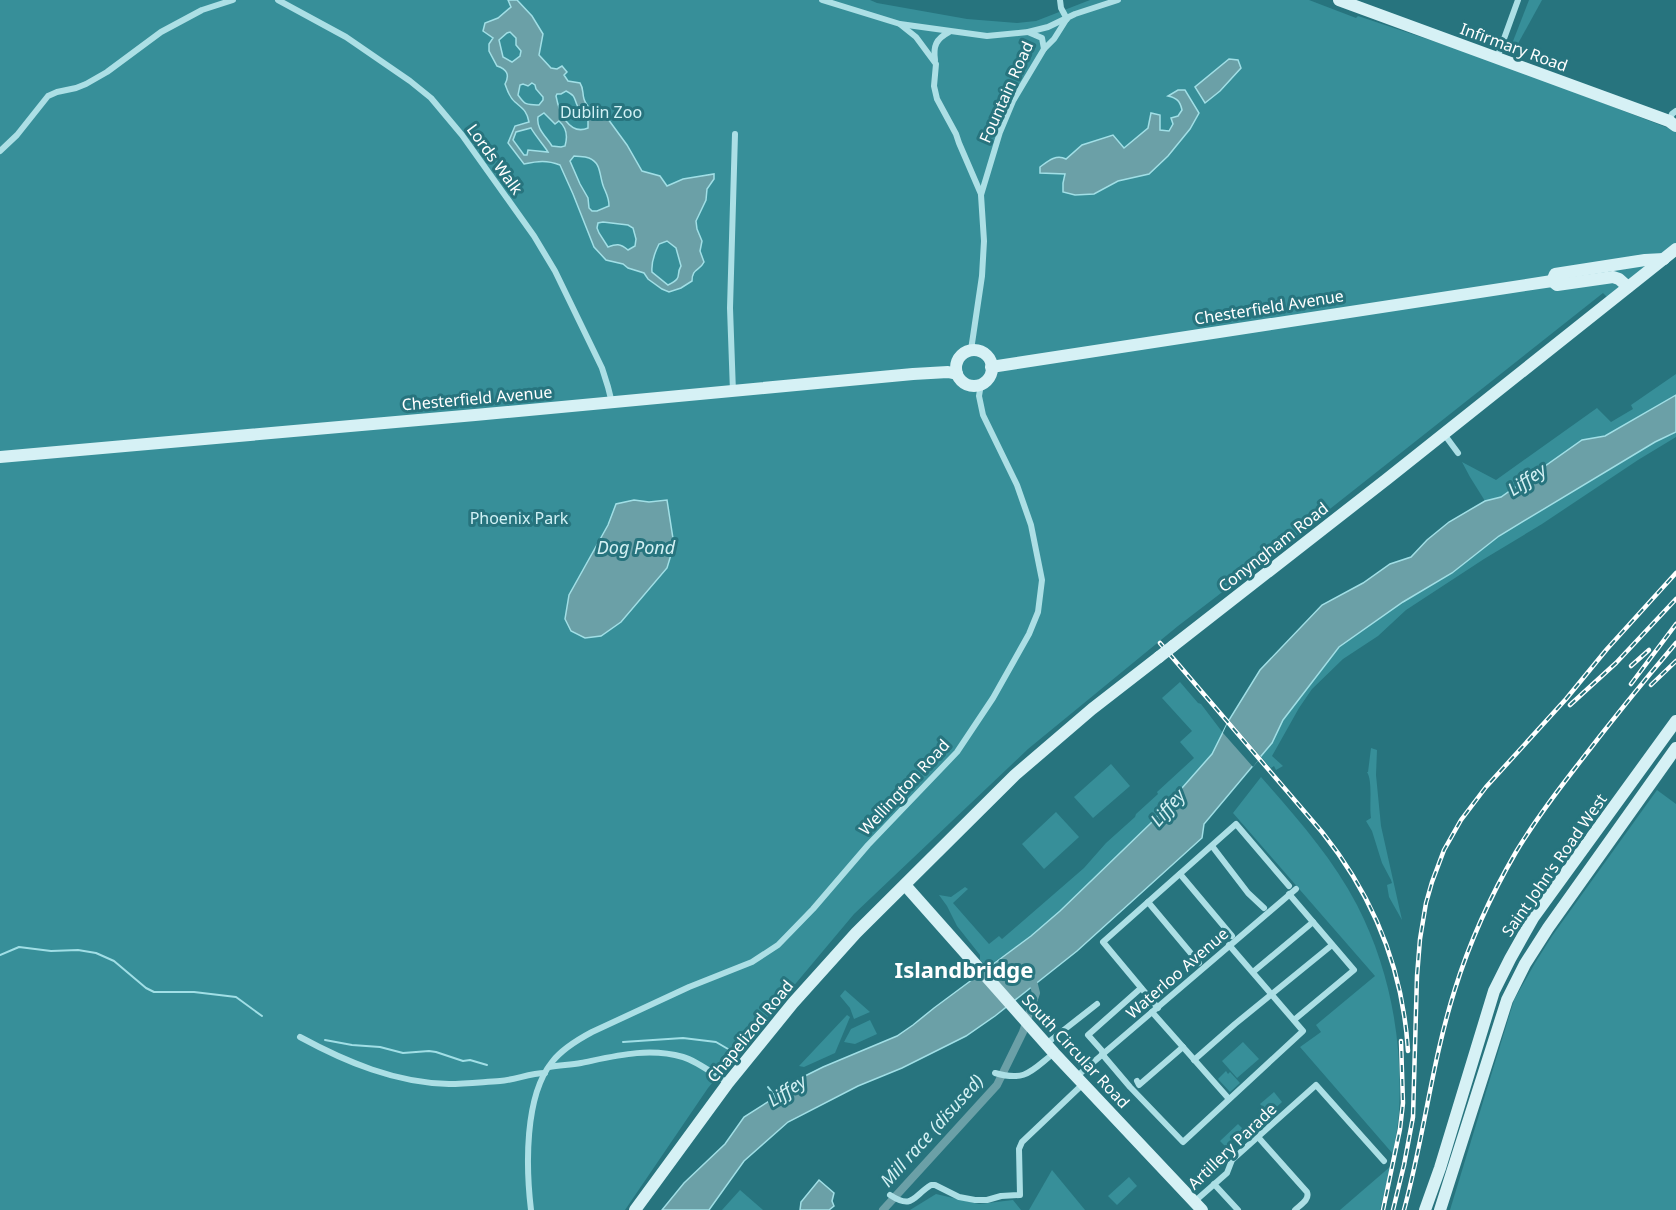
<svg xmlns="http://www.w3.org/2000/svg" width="1676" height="1210" viewBox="0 0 1676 1210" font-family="'Noto Sans',sans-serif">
<rect width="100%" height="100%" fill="#27747e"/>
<g fill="#378f99">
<path d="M0,0H870L877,3L967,19L1017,23L1036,21L1090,0H1309L1356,18L1358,16L1496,62L1676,131V249L1611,301L1603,293L1297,535L1178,626L1028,749L854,914L708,1088L625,1210H0Z"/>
<path d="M1529,0H1542L1515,49H1510Z"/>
<path d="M1676,374V395L1605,436L1583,440L1501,497L1485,501L1470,477L1462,462L1496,480L1597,408L1611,422L1633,409L1631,405Z"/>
<path d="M1676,432V437L1638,460L1542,524L1484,559L1406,610L1378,636L1343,659L1312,689L1299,708L1272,756L1283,766L1276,770L1274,766L1271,768L1261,757L1272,743L1283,719L1339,647L1403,602L1452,573L1499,536L1655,442Z"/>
<path d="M1180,682L1198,703L1201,704L1223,733L1212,754L1152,822L1060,911L1031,936L987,967L980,960V955L957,926L947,906L939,895L951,897L965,887L968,889L953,903L989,944L999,936L1002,939L1084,868L1106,843L1135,817L1136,814L1158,794L1157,792L1194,758L1180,742L1192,731L1162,698Z"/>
<path d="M1371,748L1377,750L1376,775L1381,826L1402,920L1389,897L1387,885L1392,883L1391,880L1382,863L1372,831L1366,821L1371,818C1369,805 1373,782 1367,772H1368Z"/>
<path d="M1111,764L1130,786L1093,818L1074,797Z"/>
<path d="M1261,777C1296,817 1332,857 1357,905C1390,969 1403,1041 1399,1113C1398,1127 1395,1140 1393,1154L1300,1047L1321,1032L1316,1025L1375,976L1233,813Z"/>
<path d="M1657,790L1676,804V1210H1450L1514,1000L1535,963L1552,936Z"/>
<path d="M1056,812L1079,837L1044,869L1022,844Z"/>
<path d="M845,990L870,1012L854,1019L850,1008L840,996Z"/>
<path d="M847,1015L850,1017L835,1053L804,1067L799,1066Z"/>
<path d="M870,1020L877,1034L855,1044L844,1042L851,1029Z"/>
<path d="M1243,1042L1259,1059L1237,1078L1222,1061Z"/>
<path d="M1226,1071L1228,1074L1230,1072L1240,1083L1230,1092L1218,1079Z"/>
<path d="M1274,1092L1282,1102L1269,1114L1260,1104Z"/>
<path d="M1238,1124L1243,1129L1246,1127L1247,1128L1226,1147L1220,1141Z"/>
<path d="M1391,1166L1380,1210H1340Z"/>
<path d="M1052,1170L1085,1210H1029Z"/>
<path d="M1129,1177L1137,1186L1117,1205L1108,1196Z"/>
<path d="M740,1190L763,1210H722Z"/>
<path d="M936,1194L979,1204L1013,1200L1021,1210H910Z"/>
</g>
<g fill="#6ba0a7" stroke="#a1dfe6" stroke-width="1.5" fill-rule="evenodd">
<path d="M508,0H517L532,16L543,34L539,55L551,68L557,69L562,66L567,72L564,75L568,81L580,83C584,89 582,92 584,99C586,106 593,111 596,117L608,119L627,145L642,171L660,176L667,186L683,179L714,174V179L707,189L706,200L696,221L697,229L702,241L700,251L704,262C700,271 692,268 692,281L681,288L669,292L662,289L648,279L644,273L628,268L623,264L606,260L594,247L573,194L560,165C547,160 538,161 524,164L508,143L515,126L529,122C527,111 523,109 515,102C510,98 507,90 505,84C510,75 507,69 497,66L489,51V44L493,38L483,31L485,23L498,18L511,7ZM510,32L516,38V45L521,51L520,56L512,62L503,57L499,40L507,33ZM532,83L535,85L536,89L543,97V100L539,105C525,104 526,106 518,95L520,85L523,84L528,86ZM566,91C577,97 573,97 578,107C580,112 585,115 588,119V128C569,136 559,112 556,96L557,94H561ZM544,113L555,124L559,121C567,128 568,136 565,146L561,147L552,146C546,136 536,129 538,117ZM531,128C534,134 546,148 548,152L528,150L527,155H524L513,140L516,132ZM574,156C579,157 584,156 589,158C602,163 599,177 604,188C607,195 609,198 609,206L597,211H592L589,208L588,198L580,184L570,161ZM603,222L628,225L633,228L636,239L635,246L628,250C620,243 616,244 608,247L599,233L597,228L598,223ZM667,241L676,248L681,266C675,276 684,277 668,285L652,272C651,262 655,252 659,244Z"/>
<path d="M1229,59L1238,60L1241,68L1220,91L1205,103L1195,87Z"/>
<path d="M1178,90H1185L1199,113L1190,129L1168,156L1149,174L1118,181L1094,194L1075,195L1063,192V183L1065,174L1040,173V167C1048,161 1056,154 1066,159L1082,145L1113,135L1124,148L1148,128L1151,113L1160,115V130L1169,131L1173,124L1171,118L1178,116L1182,110C1180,101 1177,98 1168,96Z"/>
<path d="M1676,395V432L1655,442L1499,536L1452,573L1403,602L1339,647L1283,720L1272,743L1204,824L1202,838L1077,951L995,1016L966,1036L902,1068L858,1086L788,1122L744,1161L709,1210H662L684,1183L725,1144L744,1117L788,1089L805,1076L823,1067L897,1036L913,1025L934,1008L1031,936L1060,911L1152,822L1212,754L1229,720L1260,670L1322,605L1363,583L1390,564L1411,557L1427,540L1449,522L1485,501L1501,497L1582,440L1605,436Z"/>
<path d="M634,500L649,502L667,500L674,545L667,568L621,622L601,636L585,638L571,631L565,619L569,595L608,525L616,504Z"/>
<path d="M819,1180L834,1193L832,1201L834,1206L829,1210H800L801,1202Z"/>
</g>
<path fill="#27747e" d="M1229,720L1261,757L1253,767L1223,733Z"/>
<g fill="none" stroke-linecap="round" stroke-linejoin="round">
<g stroke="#a1dfe6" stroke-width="2">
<path d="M0,955L19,947L51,951L78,950L96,953L114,961L146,988L154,992H194L236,997L262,1016"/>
<path d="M325,1040L352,1045L380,1047L403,1053L429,1051L436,1052L463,1061L470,1060L487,1065"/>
<path d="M623,1042L683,1038L716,1042L728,1049"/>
<path d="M768,1087L777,1099"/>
</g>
<path stroke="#6ba0a7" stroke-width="8" d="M883,1210L997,1085L1023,1032L1036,993L1034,985L1029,976"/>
<g stroke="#acdfe5" stroke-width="6">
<path d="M278,0L346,37L410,81L431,98L462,135L534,236L555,271L602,368L608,387L612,403"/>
<path d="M822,0L900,24L987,36L1028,32L1048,27L1075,14L1118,0"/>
<path d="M1060,0L1061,8L1067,19"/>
<path d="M901,25L916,37L936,64L934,86L937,99L956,134L959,143L981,194"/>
<path d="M1044,49L1054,39L1066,20"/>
<path d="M1497,58L1518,0"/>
<path d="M935,60C933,46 936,39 949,32"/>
<path d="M1669,121L1672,114L1676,111"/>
<path d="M0,151L17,135L48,96L57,92L76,88L86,84L107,72L161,32L202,10L233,0"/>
<path d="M971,350L982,276L984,241L981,195L1000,132L1013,101L1044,49L1042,38L1028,32"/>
<path d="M733,392L730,308L735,134"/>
<path d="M1444,434L1458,453"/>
<path d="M1212,846L1248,893L1264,908"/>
<path d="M1180,874L1232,936"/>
<path d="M1148,902L1199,963"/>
<path d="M1253,972L1313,922L1289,894"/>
<path d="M1158,1008L1103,942L1236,824L1289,886"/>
<path d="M1152,1012L1229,1099"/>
<path d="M1294,1020L1354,970L1313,922"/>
<path d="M300,1037C346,1062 396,1083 449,1084C466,1084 483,1082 500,1081C515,1080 530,1073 545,1073"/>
<path d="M1046,1044L1097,1004"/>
<path d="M1104,1053L1088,1035L1141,988"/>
<path d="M1102,1054L1130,1087L1183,1142L1303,1031L1229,945"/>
<path d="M1194,1060L1235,1024L1332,945"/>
<path d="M549,1067C560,1065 571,1065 581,1063C615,1056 648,1047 683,1057C697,1061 715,1075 728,1083"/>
<path d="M995,1073C1026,1082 1031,1071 1054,1053"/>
<path d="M1076,1077L1296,889"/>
<path d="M1137,1081L1139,1085L1183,1047"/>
<path d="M1258,1137L1307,1192C1310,1200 1300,1205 1295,1210"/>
<path d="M1214,1184L1238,1210"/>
<path d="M890,1195C913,1210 913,1196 931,1185H935L959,1197L975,1200H987L1001,1196L1020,1195L1019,1149L1022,1142L1083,1084"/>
<path d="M1194,1202L1227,1173L1232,1160L1316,1085L1384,1161"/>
<path d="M531,1210C526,1168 524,1097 552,1062C562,1049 577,1040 592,1032L689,987L752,962L778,945L813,909L868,845L957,752L993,698L1029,634L1038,612L1042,580L1031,525L1017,485L983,415L979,396L981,384"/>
</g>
<g stroke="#d6f1f5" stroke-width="12">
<path d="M1339,0L1669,121L1676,126"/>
<path d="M1552,281L1555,274L1645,260L1664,259"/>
<circle cx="974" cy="368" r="18"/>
<path d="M991,367L1552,281L1557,285L1613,277L1619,279L1628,287"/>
<path d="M0,457L475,415L913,374L948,372L957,374"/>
<path d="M1173,646L1387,479L1676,249"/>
<path d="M905,885L1054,1053L1202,1210"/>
<path d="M635,1210L728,1083L793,1003L856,933L1015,775L1092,709L1159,657"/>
<path d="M1425,1210L1440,1168L1494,991L1510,959L1533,918L1676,721"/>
<path d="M1440,1210L1507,1000L1525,964L1548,928L1676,748"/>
</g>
<g stroke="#fff" stroke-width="4.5">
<g id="rail">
<path d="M1160,643L1322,832C1374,897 1403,968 1408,1051"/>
<path d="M1631,666L1649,650"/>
<path d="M1631,684L1676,624"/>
<path d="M1651,685L1676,661"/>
<path d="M1570,705L1616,663L1676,599"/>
<path d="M1383,1210L1400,1129L1403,1103L1401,1041"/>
<path d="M1393,1210L1404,1165L1413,1117L1417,976L1420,939L1426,903L1432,882L1444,850L1461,820L1486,787L1566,699L1607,649L1676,573"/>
<path d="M1404,1210C1424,1137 1432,1061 1455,989C1470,941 1491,895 1516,852C1534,822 1555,794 1576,767C1609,724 1642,683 1676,643"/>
</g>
</g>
<use href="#rail" stroke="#27747e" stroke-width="2" stroke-dasharray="7" stroke-linecap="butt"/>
<path stroke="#d6f1f5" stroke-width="12" d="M1159,657L1173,646"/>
</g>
<g text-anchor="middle" stroke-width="6" stroke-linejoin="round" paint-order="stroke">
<g font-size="16" fill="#fff" stroke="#27747e">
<text transform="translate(1514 47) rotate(20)" y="6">Infirmary Road</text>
<text transform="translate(1006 92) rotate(-66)" y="6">Fountain Road</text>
<text transform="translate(495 159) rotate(54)" y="6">Lords Walk</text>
<text transform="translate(1269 307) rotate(-9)" y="6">Chesterfield Avenue</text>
<text transform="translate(477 398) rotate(-5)" y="6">Chesterfield Avenue</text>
<text transform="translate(1273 547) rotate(-38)" y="6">Conyngham Road</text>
<text transform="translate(904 787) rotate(-47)" y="6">Wellington Road</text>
<text transform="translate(1554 865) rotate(-55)" y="6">Saint John's Road West</text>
<text transform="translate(1177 973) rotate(-41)" y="6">Waterloo Avenue</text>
<text transform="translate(750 1031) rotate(-51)" y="6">Chapelizod Road</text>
<text transform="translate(1076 1051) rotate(47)" y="6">South Circular Road</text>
<text transform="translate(1232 1146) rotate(-44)" y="6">Artillery Parade</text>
</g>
<g font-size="16" fill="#d1f1f5" stroke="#27747e">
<text x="601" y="118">Dublin Zoo</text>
<text x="519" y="524">Phoenix Park</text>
</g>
<g font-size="18" font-style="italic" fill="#d4f1f4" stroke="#27747e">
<text transform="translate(1527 480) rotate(-34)" y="6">Liffey</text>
<text x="636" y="554">Dog Pond</text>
<text transform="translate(1168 808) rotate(-49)" y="6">Liffey</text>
<text transform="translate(787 1091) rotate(-33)" y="6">Liffey</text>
<text transform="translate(932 1131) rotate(-48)" y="6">Mill race (disused)</text>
</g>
<g font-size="22" font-weight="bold" fill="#fff" stroke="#27747e">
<text x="964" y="978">Islandbridge</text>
</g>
</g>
</svg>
